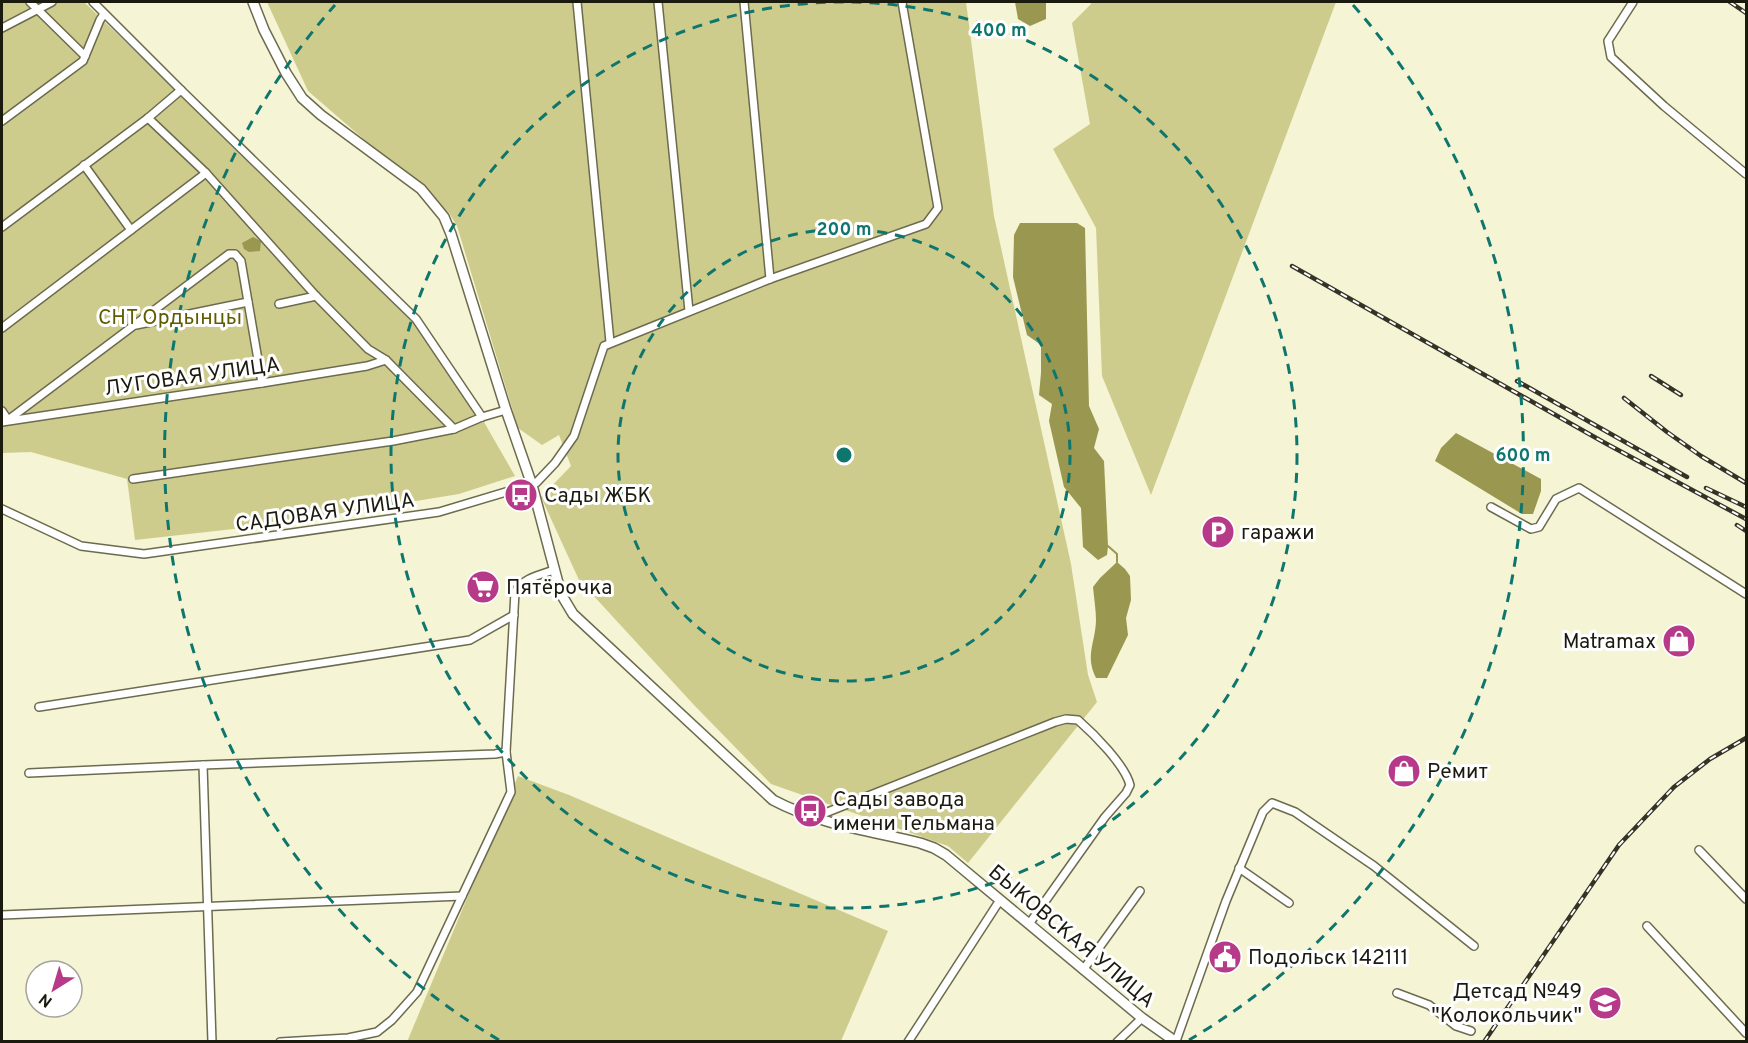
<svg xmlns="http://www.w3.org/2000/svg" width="1748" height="1043" viewBox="0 0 1748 1043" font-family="Overpass,sans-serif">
<rect width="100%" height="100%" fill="#f5f4d4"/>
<g fill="#cecc8c">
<path d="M2,2H84L402,307L461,382L515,476L459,494L269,525L135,540L127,479L31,452L2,453Z"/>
<path d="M267,2H966L994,216L1071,564L1088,675L1097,702L968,863L948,846L771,784L694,705L579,580L541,497L571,466L559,435L542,445L518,428L457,226L449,213L308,91Z"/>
<path d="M1090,2H1336L1151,495L1102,376L1096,228L1053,149L1090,124L1072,23L1091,4Z"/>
<path d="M518,776L569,795L888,931L841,1041L407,1042Z"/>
</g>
<g fill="#9a9750">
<path d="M1015,2H1046V19L1030,26L1018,19Z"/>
<path d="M1020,223H1077L1085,228L1089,406L1099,429L1094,448L1104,461L1108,546L1107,555L1098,560L1083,547L1081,508L1064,487L1049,421L1052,404L1039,395L1041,373V345L1027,335L1013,277L1014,235Z"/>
<path d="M253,237L261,241L260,251L249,252L244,249L242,243Z"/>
<path d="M1456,433L1541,479V491L1533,514H1522L1435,461L1441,448Z"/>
<path d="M1117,562L1125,569L1130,576L1131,600L1126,618L1128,635L1107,678H1096C1085,655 1095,644 1096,621C1096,610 1094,598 1093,587L1100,578Z"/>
</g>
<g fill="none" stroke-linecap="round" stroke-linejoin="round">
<path stroke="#9a9750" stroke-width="2" d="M1108,546L1117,554V562"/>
<g stroke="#6c6b4f" stroke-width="10">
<g id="street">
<path d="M30,2L85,56"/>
<path d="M93,2L181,90"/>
<path d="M577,2L610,342"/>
<path d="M658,2L689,311"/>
<path d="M744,2L770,279"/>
<path d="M1633,2L1608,41L1611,57L1664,106L1746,174"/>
<path d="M2,28L52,2"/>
<path d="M2,121L83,61L100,20L104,14"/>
<path d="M84,165L131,230"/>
<path d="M206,173L316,296L368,349L386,360L454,429L482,417L506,410"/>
<path d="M2,227L148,118L181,90L416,319L482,417"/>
<path d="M279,304L316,296"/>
<path d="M136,325L248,302"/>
<path d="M2,328L206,173L148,118"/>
<path d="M2,411L8,420L229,254H235L241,261L262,383"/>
<path d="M2,422L262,383L367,366L386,360"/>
<path d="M133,479L393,441L454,429"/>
<path d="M1491,507L1531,529L1539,527L1556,499L1579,488L1746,594"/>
<path d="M2,509L81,546L144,554L439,512L536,483L555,463L574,436L604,346L770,279L926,224L938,208L902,2"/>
<path d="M39,707L470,640L514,615"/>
<path d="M203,765L212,1042"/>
<path d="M29,773L203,765L495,754L506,752"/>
<path d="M815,817L1055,722L1066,719L1078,720C1094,734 1125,765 1130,785L1126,793L1105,817L1029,924"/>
<path d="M1699,850L1746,899"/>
<path d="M1239,868L1289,903"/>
<path d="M2,915L462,896"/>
<path d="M1647,926L1746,1033"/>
<path d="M1083,970L1140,891"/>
<path d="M1397,993L1429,1005L1456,1026L1471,1031"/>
<path d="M1176,1041L1226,901L1263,812L1272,803L1295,812L1374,866L1474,946"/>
<path d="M280,1042L348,1038L377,1032L392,1020L417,992L511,792L506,752L515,592C523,578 540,575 554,570"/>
<path d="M908,1042L1000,900"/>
<path d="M1117,1042L1142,1018"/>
</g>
</g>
<g stroke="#6c6b4f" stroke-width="12">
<path id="secondary" d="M253,2L264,30L286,73L302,98L321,115L421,189L444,217L451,234L506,410L532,485L561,594L573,614L773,800C818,824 871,831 920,843L934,848L946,855L1142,1018L1176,1042"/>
</g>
<use href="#street" stroke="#fff" stroke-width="7"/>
<use href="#secondary" stroke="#fff" stroke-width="9"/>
<g stroke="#343326" stroke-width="4.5">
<g id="rail">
<path d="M1730,2L1746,13"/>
<path d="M1292,266L1605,443L1746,519"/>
<path d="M1651,376L1681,395"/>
<path d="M1517,381L1687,477"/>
<path d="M1624,398L1667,432L1701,456L1746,483"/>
<path d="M1706,488L1746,507"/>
<path d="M1737,525L1746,531"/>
<path d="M1484,1042L1619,845L1674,787L1710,759L1746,738"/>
</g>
</g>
<use href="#rail" stroke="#fff" stroke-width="2" stroke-dasharray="7" stroke-linecap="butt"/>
</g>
<g fill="none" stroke="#0f766e" stroke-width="3" stroke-dasharray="10 8">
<circle cx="844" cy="455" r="226"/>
<circle cx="844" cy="455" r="453"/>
<path d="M499 1040A679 679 0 0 1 335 5M1353 5A679 679 0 0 1 1189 1040"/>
</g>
<defs>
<g id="bus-disc" transform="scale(1.725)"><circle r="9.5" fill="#b73a89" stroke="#fff"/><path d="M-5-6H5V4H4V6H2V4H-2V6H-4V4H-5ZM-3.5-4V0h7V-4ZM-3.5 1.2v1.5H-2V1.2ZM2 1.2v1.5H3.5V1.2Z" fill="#fff"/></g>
<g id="parking-disc" transform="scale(1.725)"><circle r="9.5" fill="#b73a89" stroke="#fff"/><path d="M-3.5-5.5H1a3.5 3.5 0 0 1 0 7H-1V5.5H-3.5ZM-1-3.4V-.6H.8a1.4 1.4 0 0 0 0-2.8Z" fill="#fff"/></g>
<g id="supermarket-disc" transform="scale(1.725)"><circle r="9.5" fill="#b73a89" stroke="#fff"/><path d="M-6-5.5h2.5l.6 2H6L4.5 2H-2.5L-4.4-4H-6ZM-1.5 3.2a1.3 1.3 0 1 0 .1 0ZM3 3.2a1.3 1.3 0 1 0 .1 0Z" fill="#fff"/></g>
<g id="shop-disc" transform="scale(1.725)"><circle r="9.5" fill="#b73a89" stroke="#fff"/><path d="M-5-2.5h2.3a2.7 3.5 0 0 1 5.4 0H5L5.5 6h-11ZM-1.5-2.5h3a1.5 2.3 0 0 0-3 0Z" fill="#fff"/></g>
<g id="civic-disc" transform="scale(1.725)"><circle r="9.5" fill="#b73a89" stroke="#fff"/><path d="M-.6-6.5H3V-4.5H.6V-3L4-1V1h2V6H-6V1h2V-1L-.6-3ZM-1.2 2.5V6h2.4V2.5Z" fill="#fff"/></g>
<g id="school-disc" transform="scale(1.725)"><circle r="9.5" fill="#b73a89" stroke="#fff"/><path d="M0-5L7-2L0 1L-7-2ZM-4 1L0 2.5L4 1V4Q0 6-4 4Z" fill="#fff"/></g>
</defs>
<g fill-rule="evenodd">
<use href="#bus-disc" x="521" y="495"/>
<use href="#parking-disc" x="1218" y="532"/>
<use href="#supermarket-disc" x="483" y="587"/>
<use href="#shop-disc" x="1679" y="641"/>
<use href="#shop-disc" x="1404" y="771"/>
<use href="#bus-disc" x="810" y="811"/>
<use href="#civic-disc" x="1225" y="957"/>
<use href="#school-disc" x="1605" y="1003"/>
</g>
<g text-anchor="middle" stroke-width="6" stroke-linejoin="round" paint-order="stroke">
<g font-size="21" fill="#5f5b00" stroke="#fff">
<text x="170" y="324">СНТ Ордынцы</text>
</g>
<g font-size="21" fill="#1b1a0f" stroke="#fff">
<text transform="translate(192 376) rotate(-8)" y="7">ЛУГОВАЯ УЛИЦА</text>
<text transform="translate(325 512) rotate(-8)" y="7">САДОВАЯ УЛИЦА</text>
<text transform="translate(1072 936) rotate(40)" y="7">БЫКОВСКАЯ УЛИЦА</text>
</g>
<g font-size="21" fill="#1b1a0f" stroke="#fff" text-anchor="start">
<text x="544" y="502">Сады ЖБК</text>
<text x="1241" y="539">гаражи</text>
<text x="506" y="594">Пятёрочка</text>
<text x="1656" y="648" text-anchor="end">Matramax</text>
<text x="1427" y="778">Ремит</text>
<text x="833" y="806">Сады завода<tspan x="833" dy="24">имени Тельмана</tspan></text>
<text x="1248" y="964">Подольск 142111</text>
<text x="1582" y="998" text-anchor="end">Детсад №49<tspan x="1582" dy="24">"Колокольчик"</tspan></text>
</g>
</g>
<circle cx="844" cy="455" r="9" fill="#0f766e" stroke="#fff" stroke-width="3"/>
<g font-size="18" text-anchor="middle" font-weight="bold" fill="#0f766e" stroke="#fff" stroke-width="6" stroke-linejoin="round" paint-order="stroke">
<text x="999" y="36">400 m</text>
<text x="844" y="235">200 m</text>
<text x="1523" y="461">600 m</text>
</g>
<rect width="1748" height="1043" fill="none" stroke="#1b1a0f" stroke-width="6"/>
<g transform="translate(54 989) rotate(217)"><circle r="28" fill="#ffffff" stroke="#a4a39f" stroke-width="1.5"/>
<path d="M0-4.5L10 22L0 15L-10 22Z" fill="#b73a89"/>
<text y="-9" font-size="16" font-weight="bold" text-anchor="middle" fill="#1b1a0f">N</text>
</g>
</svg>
